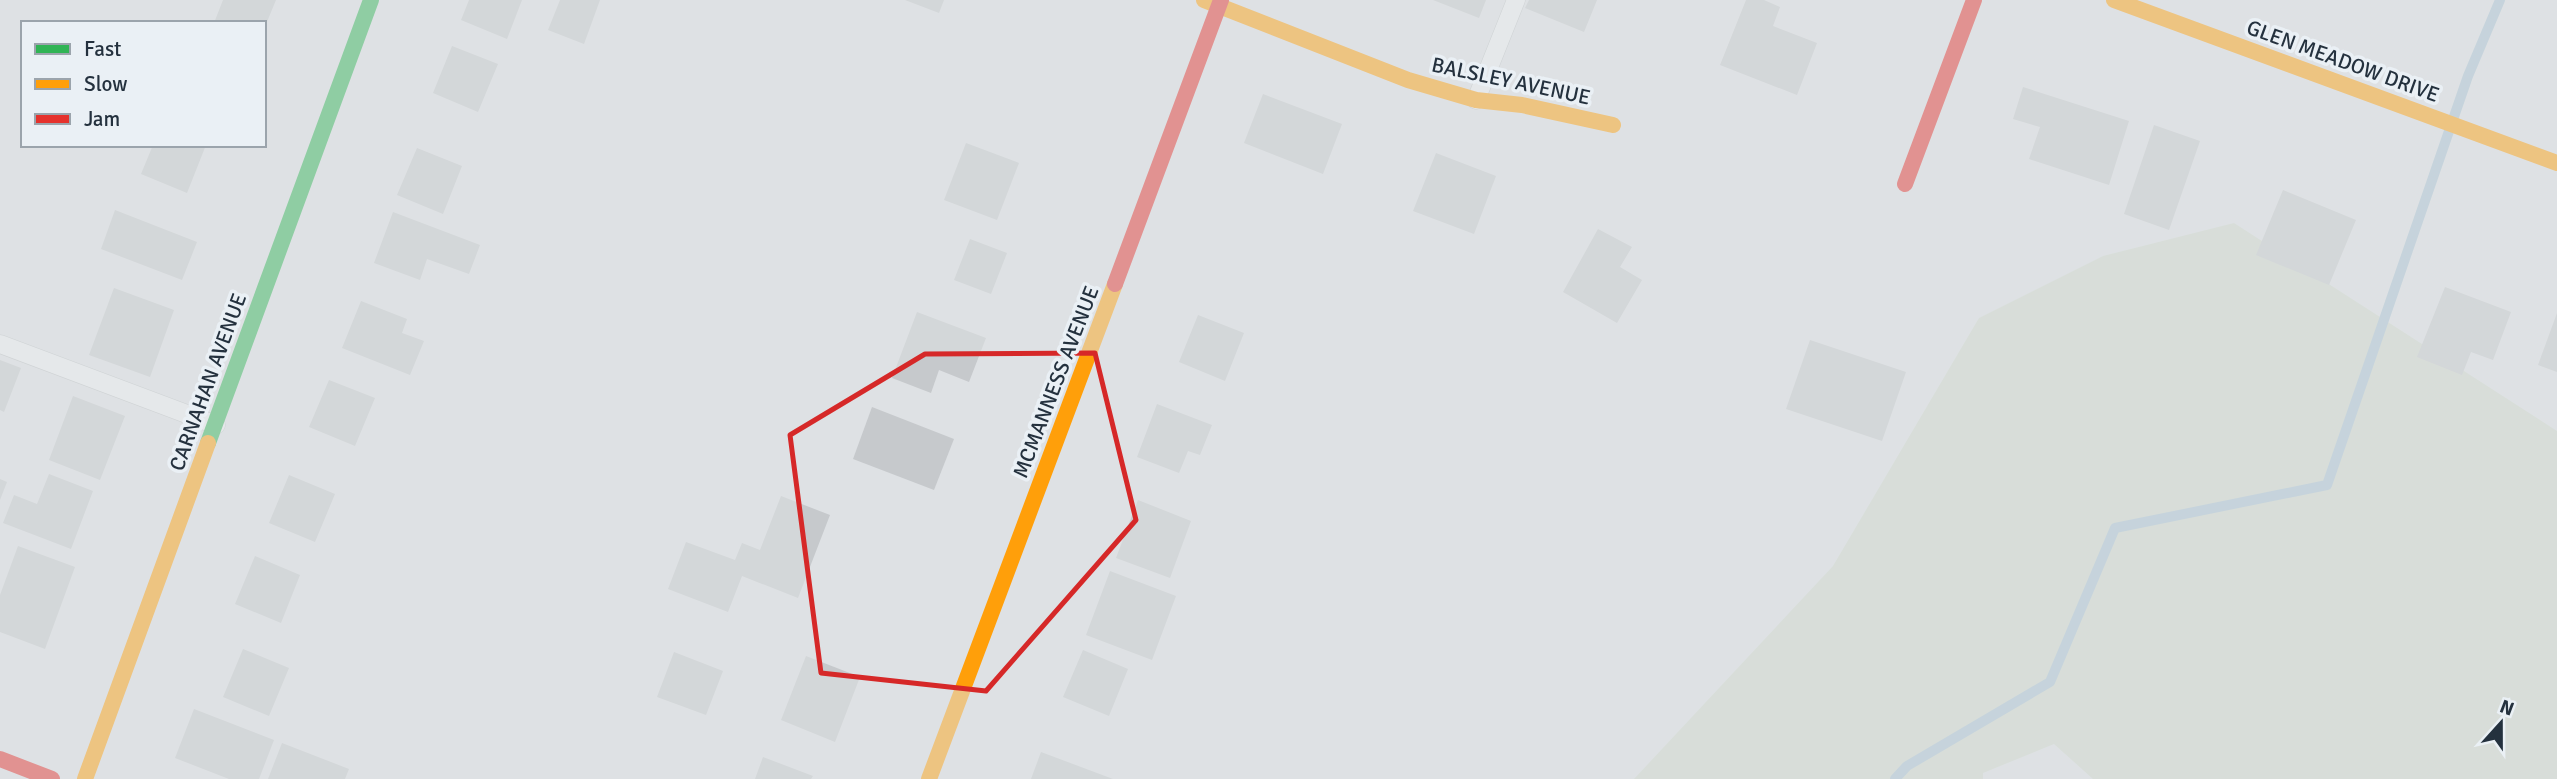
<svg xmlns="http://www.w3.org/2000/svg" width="2557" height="779" viewBox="0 0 2557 779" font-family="Signika,sans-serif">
<rect width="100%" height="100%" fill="#dee1e4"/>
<path fill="#d0d8cd" d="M2234,223L2557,431V779H2093L2054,744L1983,773V779H1634L1833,566L1979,318L2103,256Z"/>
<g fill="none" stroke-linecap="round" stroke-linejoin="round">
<path stroke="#a9c2d2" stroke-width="10" d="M1895,779L1907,766L2050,682L2115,528L2327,485L2468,76L2500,0"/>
</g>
<g fill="#c6c9cc">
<path d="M223,0H276L264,29V23H214Z"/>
<path d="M469,0H522L507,39L461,20Z"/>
<path d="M560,0H600L584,44L548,30Z"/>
<path d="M905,0H944L939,13Z"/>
<path d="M1433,0H1486L1479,18Z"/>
<path d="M1529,0H1597L1584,32L1525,8Z"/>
<path d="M1746,0H1764L1780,7L1773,26L1817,43L1797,95L1720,65Z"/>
<path d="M452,46L498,64L478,112L433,93Z"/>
<path d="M2023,87L2129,121L2109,185L2029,159L2040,127L2013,119Z"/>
<path d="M1263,94L1342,124L1323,174L1244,143Z"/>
<path d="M2154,125L2200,141L2169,230L2124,214Z"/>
<path d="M966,143L1019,163L997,220L944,200Z"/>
<path d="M153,145H206L187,193L141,174Z"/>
<path d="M417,148L462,166L443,214L397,195Z"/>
<path d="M1436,153L1496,176L1474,234L1413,211Z"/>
<path d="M2283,190L2356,220L2329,285L2256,255Z"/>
<path d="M115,210L197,242L182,280L101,249Z"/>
<path d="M393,212L480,245L469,274L427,259L420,280L374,263Z"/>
<path d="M1598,229L1632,247L1620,267L1642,280L1617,323L1563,292Z"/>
<path d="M970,239L1007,253L991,294L954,280Z"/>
<path d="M2445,287L2511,312L2493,360L2471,352L2462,375L2417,357Z"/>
<path d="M114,288L174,310L150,377L89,355Z"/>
<path d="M361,301L407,319L402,333L424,341L410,375L342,348Z"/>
<path d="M917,312L986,338L969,382L939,370L931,393L892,378Z"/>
<path d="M2557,313V372L2538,365Z"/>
<path d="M1198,315L1244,333L1225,381L1179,362Z"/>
<path d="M1810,340L1906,372L1882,441L1786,409Z"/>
<path d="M0,360L21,368L4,412L0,410Z"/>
<path d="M329,380L375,398L355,446L309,427Z"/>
<path d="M73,396L125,416L100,480L49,460Z"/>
<path d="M1157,404L1212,425L1200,455L1188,451L1179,473L1137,457Z"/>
<path d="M872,407L954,439L934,490L853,459Z"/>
<path d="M49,474L93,491L71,549L3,523L14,495L37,504Z"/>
<path d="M289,475L335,494L315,542L269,523Z"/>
<path d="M0,479L7,482L0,500Z"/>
<path d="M781,496L830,515L798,598L742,576L728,612L668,589L686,542L735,560L742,543L760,550Z"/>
<path d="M1138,500L1191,521L1170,578L1116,558Z"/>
<path d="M18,546L75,567L45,649L0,632V595Z"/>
<path d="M255,556L300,575L281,623L235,604Z"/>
<path d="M1110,571L1176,596L1152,660L1086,635Z"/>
<path d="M243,649L289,668L269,716L223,697Z"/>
<path d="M1083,650L1128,669L1109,716L1063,697Z"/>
<path d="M674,652L723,671L706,715L657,697Z"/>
<path d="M806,656L860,677L835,742L781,720Z"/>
<path d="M194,709L274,740L259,779H229L175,758Z"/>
<path d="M282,743L349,769L345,779H268Z"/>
<path d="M1041,752L1113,779H1031Z"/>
<path d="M763,757L813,776L811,779H755Z"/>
</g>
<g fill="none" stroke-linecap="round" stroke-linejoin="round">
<g stroke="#bcbfc2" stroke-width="19">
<g id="lane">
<path d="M1476,100L1516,0"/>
<path d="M0,344L216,425"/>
</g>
</g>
<use href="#lane" stroke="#edeff1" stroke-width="18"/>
<path stroke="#30b455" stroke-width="16" d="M208,443L371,0"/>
<g stroke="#ff9f0a" stroke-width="16">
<path d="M1204,0L1408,80L1476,100L1522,105L1613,125"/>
<path d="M2114,0L2557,163"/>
<path d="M85,779L208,443"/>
<path d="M929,779L1115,284"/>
</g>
<g stroke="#e5322d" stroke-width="16">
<path d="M1905,184L1974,0"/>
<path d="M1115,284L1221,0"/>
<path d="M0,759L52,779"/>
</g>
</g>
<path d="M0 0H2557V779H0ZM1095,353L1136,520L986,691L821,673L790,435L925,354Z" fill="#dee1e4" fill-opacity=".55" fill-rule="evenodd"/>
<path fill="none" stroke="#d62828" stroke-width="5" stroke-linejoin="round" d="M1095,353L1136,520L986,691L821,673L790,435L925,354Z"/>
<g text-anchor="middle" stroke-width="7" stroke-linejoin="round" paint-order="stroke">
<g font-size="21" fill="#24313e" stroke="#eaf0f5">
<text transform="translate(2343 61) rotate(20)" y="7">GLEN MEADOW DRIVE</text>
<text transform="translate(1511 81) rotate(12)" y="7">BALSLEY AVENUE</text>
<text transform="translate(208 382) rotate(-70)" y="7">CARNAHAN AVENUE</text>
<text transform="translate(1056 382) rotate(-69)" y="7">MCMANNESS AVENUE</text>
</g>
</g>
<rect x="21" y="21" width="245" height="126" fill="#eaf0f5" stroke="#9ba4ac" stroke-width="2"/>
<rect x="35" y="44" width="35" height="10" fill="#30b455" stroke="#9ba4ac" stroke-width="2"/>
<text x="84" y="56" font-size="21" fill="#24313e">Fast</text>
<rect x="35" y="79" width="35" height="10" fill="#ff9f0a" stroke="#9ba4ac" stroke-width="2"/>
<text x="84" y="91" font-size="21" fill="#24313e">Slow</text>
<rect x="35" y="114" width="35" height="10" fill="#e5322d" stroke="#9ba4ac" stroke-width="2"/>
<text x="84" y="126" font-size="21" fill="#24313e">Jam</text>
<g transform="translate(2501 723) rotate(21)" stroke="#eaf0f5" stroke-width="5" paint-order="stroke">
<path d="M0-5L12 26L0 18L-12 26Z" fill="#24313e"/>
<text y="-10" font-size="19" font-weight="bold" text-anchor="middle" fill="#24313e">N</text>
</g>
</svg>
